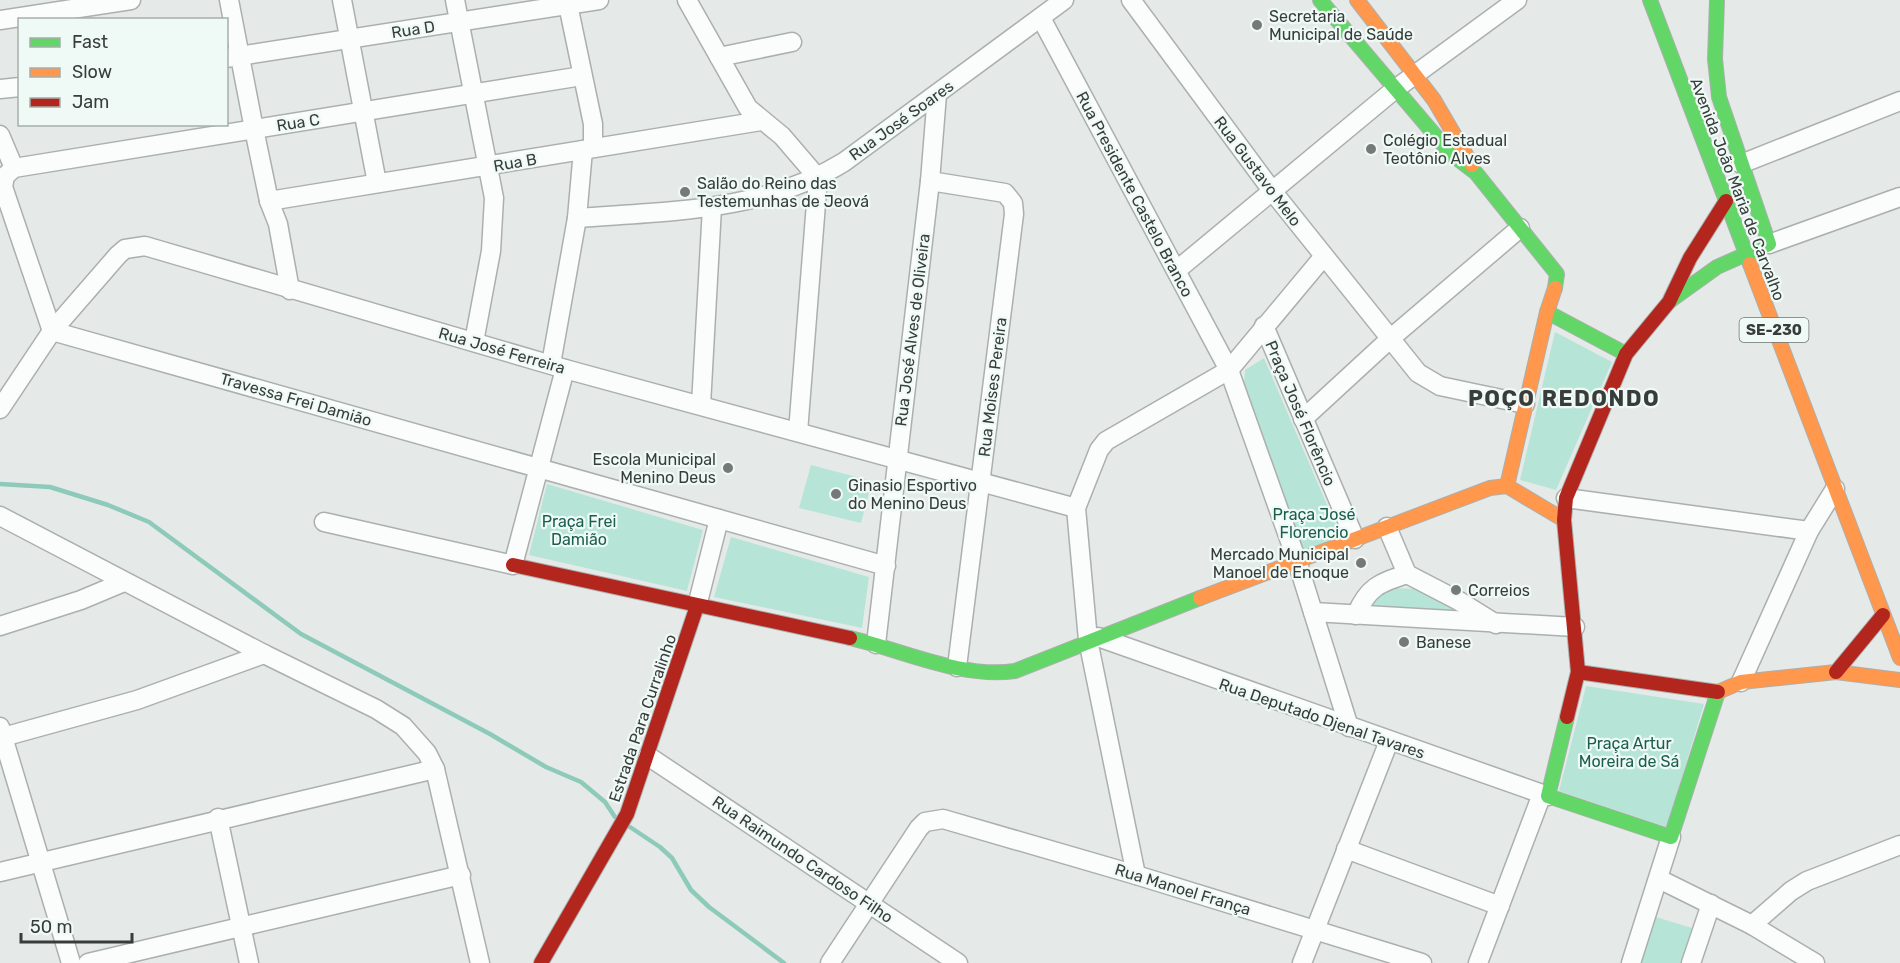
<svg xmlns="http://www.w3.org/2000/svg" width="1900" height="963" viewBox="0 0 1900 963" font-family="Rubik,sans-serif">
<rect width="100%" height="100%" fill="#e5eae8"/>
<g fill="#b6e5d7">
<path d="M1555,332L1612,362L1556,490L1520,480Z"/>
<path d="M1264,358L1340,535L1304,551L1244,385L1245,370Z"/>
<path d="M811,465L872,481L861,523L799,508Z"/>
<path d="M547,484L703,530L687,591L529,555Z"/>
<path d="M731,537L869,577L862,628L714,597Z"/>
<path d="M1391,588L1420,589L1465,614L1370,609L1373,600Z"/>
<path d="M1586,686L1704,704L1667,827L1559,791Z"/>
<path d="M1656,917L1692,928L1681,963H1641Z"/>
</g>
<g fill="none" stroke-linecap="round" stroke-linejoin="round">
<g stroke="#8ecab9" stroke-width="4.5">
<path d="M0,484L50,487L108,505L149,522L301,634L490,734L546,767L581,782L605,802L615,817"/>
<path d="M630,827L660,847L672,858L691,890L709,907L784,963"/>
</g>
<g stroke="#abb0ae" stroke-width="21">
<g id="street">
<path d="M229,0L254,129L269,201L278,224L290,290"/>
<path d="M342,0L377,183"/>
<path d="M455,0L494,198L491,251L474,342"/>
<path d="M567,0L593,124V148"/>
<path d="M687,0L748,108L782,136L818,178L798,432"/>
<path d="M1131,0L1273,192L1418,373L1440,386L1525,404"/>
<path d="M1041,18L1229,370L1297,561L1349,727"/>
<path d="M0,20L131,0"/>
<path d="M719,57L792,42"/>
<path d="M226,58L599,0"/>
<path d="M582,76L14,168L5,176L3,187L52,331L886,566"/>
<path d="M0,89L20,87"/>
<path d="M0,135L14,168"/>
<path d="M1741,164L1900,101"/>
<path d="M930,181L1005,193L1013,203L1014,214L957,667"/>
<path d="M269,201L761,121"/>
<path d="M577,218C669,211 763,212 844,162L1064,0"/>
<path d="M1769,244L1900,197"/>
<path d="M1177,270L1394,90L1517,0"/>
<path d="M1264,326L1355,539"/>
<path d="M551,364L577,218L583,150"/>
<path d="M701,405L712,207"/>
<path d="M0,409L52,331L118,255L125,249L145,246L565,369L1076,508"/>
<path d="M1303,419L1391,338L1520,228"/>
<path d="M1566,498L1809,531"/>
<path d="M0,516L264,654L376,709L403,726L427,753L435,769L480,963"/>
<path d="M324,522L513,565L565,369"/>
<path d="M1387,527L1407,574L1459,601L1496,624"/>
<path d="M697,606L719,519"/>
<path d="M1313,612L1575,627"/>
<path d="M1356,615C1368,587 1379,583 1407,574"/>
<path d="M0,626L81,600L124,582"/>
<path d="M1098,637L1548,796"/>
<path d="M876,644L930,181L937,94"/>
<path d="M1741,682L1809,531L1835,489"/>
<path d="M0,727L71,963"/>
<path d="M3,737L137,700L264,654"/>
<path d="M648,756L958,963"/>
<path d="M218,818L249,963"/>
<path d="M1346,849L1500,906"/>
<path d="M0,872L435,769"/>
<path d="M1136,875L1088,640L1076,508L1099,450L1106,441L1229,370L1324,256"/>
<path d="M1659,879L1752,925L1815,963"/>
<path d="M1752,925L1791,891L1807,881L1900,845"/>
<path d="M88,963L461,875"/>
<path d="M830,963L919,828L925,822L943,819L1136,875L1422,963"/>
<path d="M1302,963L1389,741"/>
<path d="M1478,963L1542,794"/>
<path d="M1631,963L1671,837"/>
<path d="M1691,963L1711,904"/>
</g>
</g>
<g stroke="#abb0ae" stroke-width="16">
<g id="fast">
<path d="M1320,0L1451,154L1476,173L1557,274L1555,288"/>
<path d="M1650,0L1750,264"/>
<path d="M1671,300L1717,267L1769,244L1719,97L1715,59L1717,0"/>
<path d="M1547,312L1626,354"/>
<path d="M850,638C902,650 962,679 1015,671L1200,598"/>
<path d="M1567,717L1548,796L1671,837L1718,692"/>
</g>
</g>
<g stroke="#abb0ae" stroke-width="16">
<g id="slow">
<path d="M1357,0L1434,100L1472,165"/>
<path d="M1750,264L1900,658"/>
<path d="M1507,486L1547,312L1555,288"/>
<path d="M1507,486L1564,520"/>
<path d="M1200,598L1490,488L1507,486"/>
<path d="M1718,692L1741,682L1836,672L1900,680"/>
</g>
</g>
<g stroke="#abb0ae" stroke-width="16">
<g id="jam">
<path d="M513,565L850,638"/>
<path d="M1578,672L1718,692"/>
<path d="M1836,672L1883,615"/>
<path d="M1567,717L1578,672L1564,520L1566,498L1626,354L1669,302L1690,258L1726,201"/>
<path d="M541,963L627,814L697,606"/>
</g>
</g>
<use href="#street" stroke="#fbfcfc" stroke-width="18"/>
<use href="#fast" stroke="#63d668" stroke-width="14"/>
<use href="#slow" stroke="#ff974d" stroke-width="14"/>
<use href="#jam" stroke="#b3261e" stroke-width="14"/>
</g>
<g fill="#757a78" stroke="#effaf6" stroke-width="2">
<circle cx="1257" cy="25" r="6"/>
<circle cx="1371" cy="149" r="6"/>
<circle cx="685" cy="192" r="6"/>
<circle cx="728" cy="468" r="6"/>
<circle cx="836" cy="494" r="6"/>
<circle cx="1361" cy="563" r="6"/>
<circle cx="1456" cy="590" r="6"/>
<circle cx="1404" cy="642" r="6"/>
</g>
<g text-anchor="middle" stroke-width="4.5" stroke-linejoin="round" paint-order="stroke">
<rect fill="#effaf6" stroke="#6f7673" stroke-width="1.5" x="1739.5" y="318" width="69" height="24" rx="4.5"/>
<g font-size="15" font-weight="bold" fill="#383d3b">
<text x="1774" y="335">SE-230</text>
</g>
<g font-size="16" fill="#383d3b" stroke="#effaf6" text-anchor="start">
<text x="1269" y="22">Secretaria<tspan x="1269" dy="18">Municipal de Saúde</tspan></text>
<text x="1383" y="146">Colégio Estadual<tspan x="1383" dy="18">Teotônio Alves</tspan></text>
<text x="697" y="189">Salão do Reino das<tspan x="697" dy="18">Testemunhas de Jeová</tspan></text>
<text x="716" y="465" text-anchor="end">Escola Municipal<tspan x="716" dy="18">Menino Deus</tspan></text>
<text x="848" y="491">Ginasio Esportivo<tspan x="848" dy="18">do Menino Deus</tspan></text>
<text x="1349" y="560" text-anchor="end">Mercado Municipal<tspan x="1349" dy="18">Manoel de Enoque</tspan></text>
<text x="1468" y="596">Correios</text>
<text x="1416" y="648">Banese</text>
</g>
<g font-size="16" fill="#383d3b" stroke="#effaf6">
<text transform="translate(413 29) rotate(-9)" y="6">Rua D</text>
<text transform="translate(901 120) rotate(-36)" y="6">Rua José Soares</text>
<text transform="translate(298 122) rotate(-9)" y="6">Rua C</text>
<text transform="translate(515 162) rotate(-10)" y="6">Rua B</text>
<text transform="translate(1258 171) rotate(53)" y="6">Rua Gustavo Melo</text>
<text transform="translate(1738 189) rotate(69)" y="6">Avenida João Maria de Carvalho</text>
<text transform="translate(1135 194) rotate(62)" y="6">Rua Presidente Castelo Branco</text>
<text transform="translate(912 330) rotate(-83)" y="6">Rua José Alves de Oliveira</text>
<text transform="translate(502 350) rotate(16)" y="6">Rua José Ferreira</text>
<text transform="translate(992 387) rotate(-83)" y="6">Rua Moises Pereira</text>
<text transform="translate(296 399) rotate(16)" y="6">Travessa Frei Damião</text>
<text transform="translate(1301 413) rotate(67)" y="6">Praça José Florêncio</text>
<text transform="translate(642 718) rotate(-71)" y="6">Estrada Para Curralinho</text>
<text transform="translate(1322 718) rotate(19)" y="6">Rua Deputado Djenal Tavares</text>
<text transform="translate(803 859) rotate(34)" y="6">Rua Raimundo Cardoso Filho</text>
<text transform="translate(1183 889) rotate(17)" y="6">Rua Manoel França</text>
</g>
<g font-size="16" fill="#1b5e4e" stroke="#effaf6">
<text x="1314" y="520">Praça José<tspan x="1314" dy="18">Florencio</tspan></text>
<text x="579" y="527">Praça Frei<tspan x="579" dy="18">Damião</tspan></text>
<text x="1629" y="749">Praça Artur<tspan x="1629" dy="18">Moreira de Sá</tspan></text>
</g>
<g font-size="22" font-weight="bold" letter-spacing="1.5" fill="#383d3b" stroke="#effaf6">
<text x="1564" y="406">POÇO REDONDO</text>
</g>
</g>
<rect x="18" y="18" width="210" height="108" fill="#effaf6" stroke="#a6aeab" stroke-width="1.5"/>
<rect x="30" y="38" width="30" height="9" fill="#63d668" stroke="#a6aeab" stroke-width="1.5"/>
<text x="72" y="48" font-size="18" fill="#383d3b">Fast</text>
<rect x="30" y="68" width="30" height="9" fill="#ff974d" stroke="#a6aeab" stroke-width="1.5"/>
<text x="72" y="78" font-size="18" fill="#383d3b">Slow</text>
<rect x="30" y="98" width="30" height="9" fill="#b3261e" stroke="#a6aeab" stroke-width="1.5"/>
<text x="72" y="108" font-size="18" fill="#383d3b">Jam</text>
<path d="M21 933v9h111v-9" fill="none" stroke="#383d3b" stroke-width="3"/>
<text x="30" y="933" font-size="18" fill="#383d3b" stroke="#effaf6" stroke-width="4.5" paint-order="stroke">50 m</text>
</svg>
